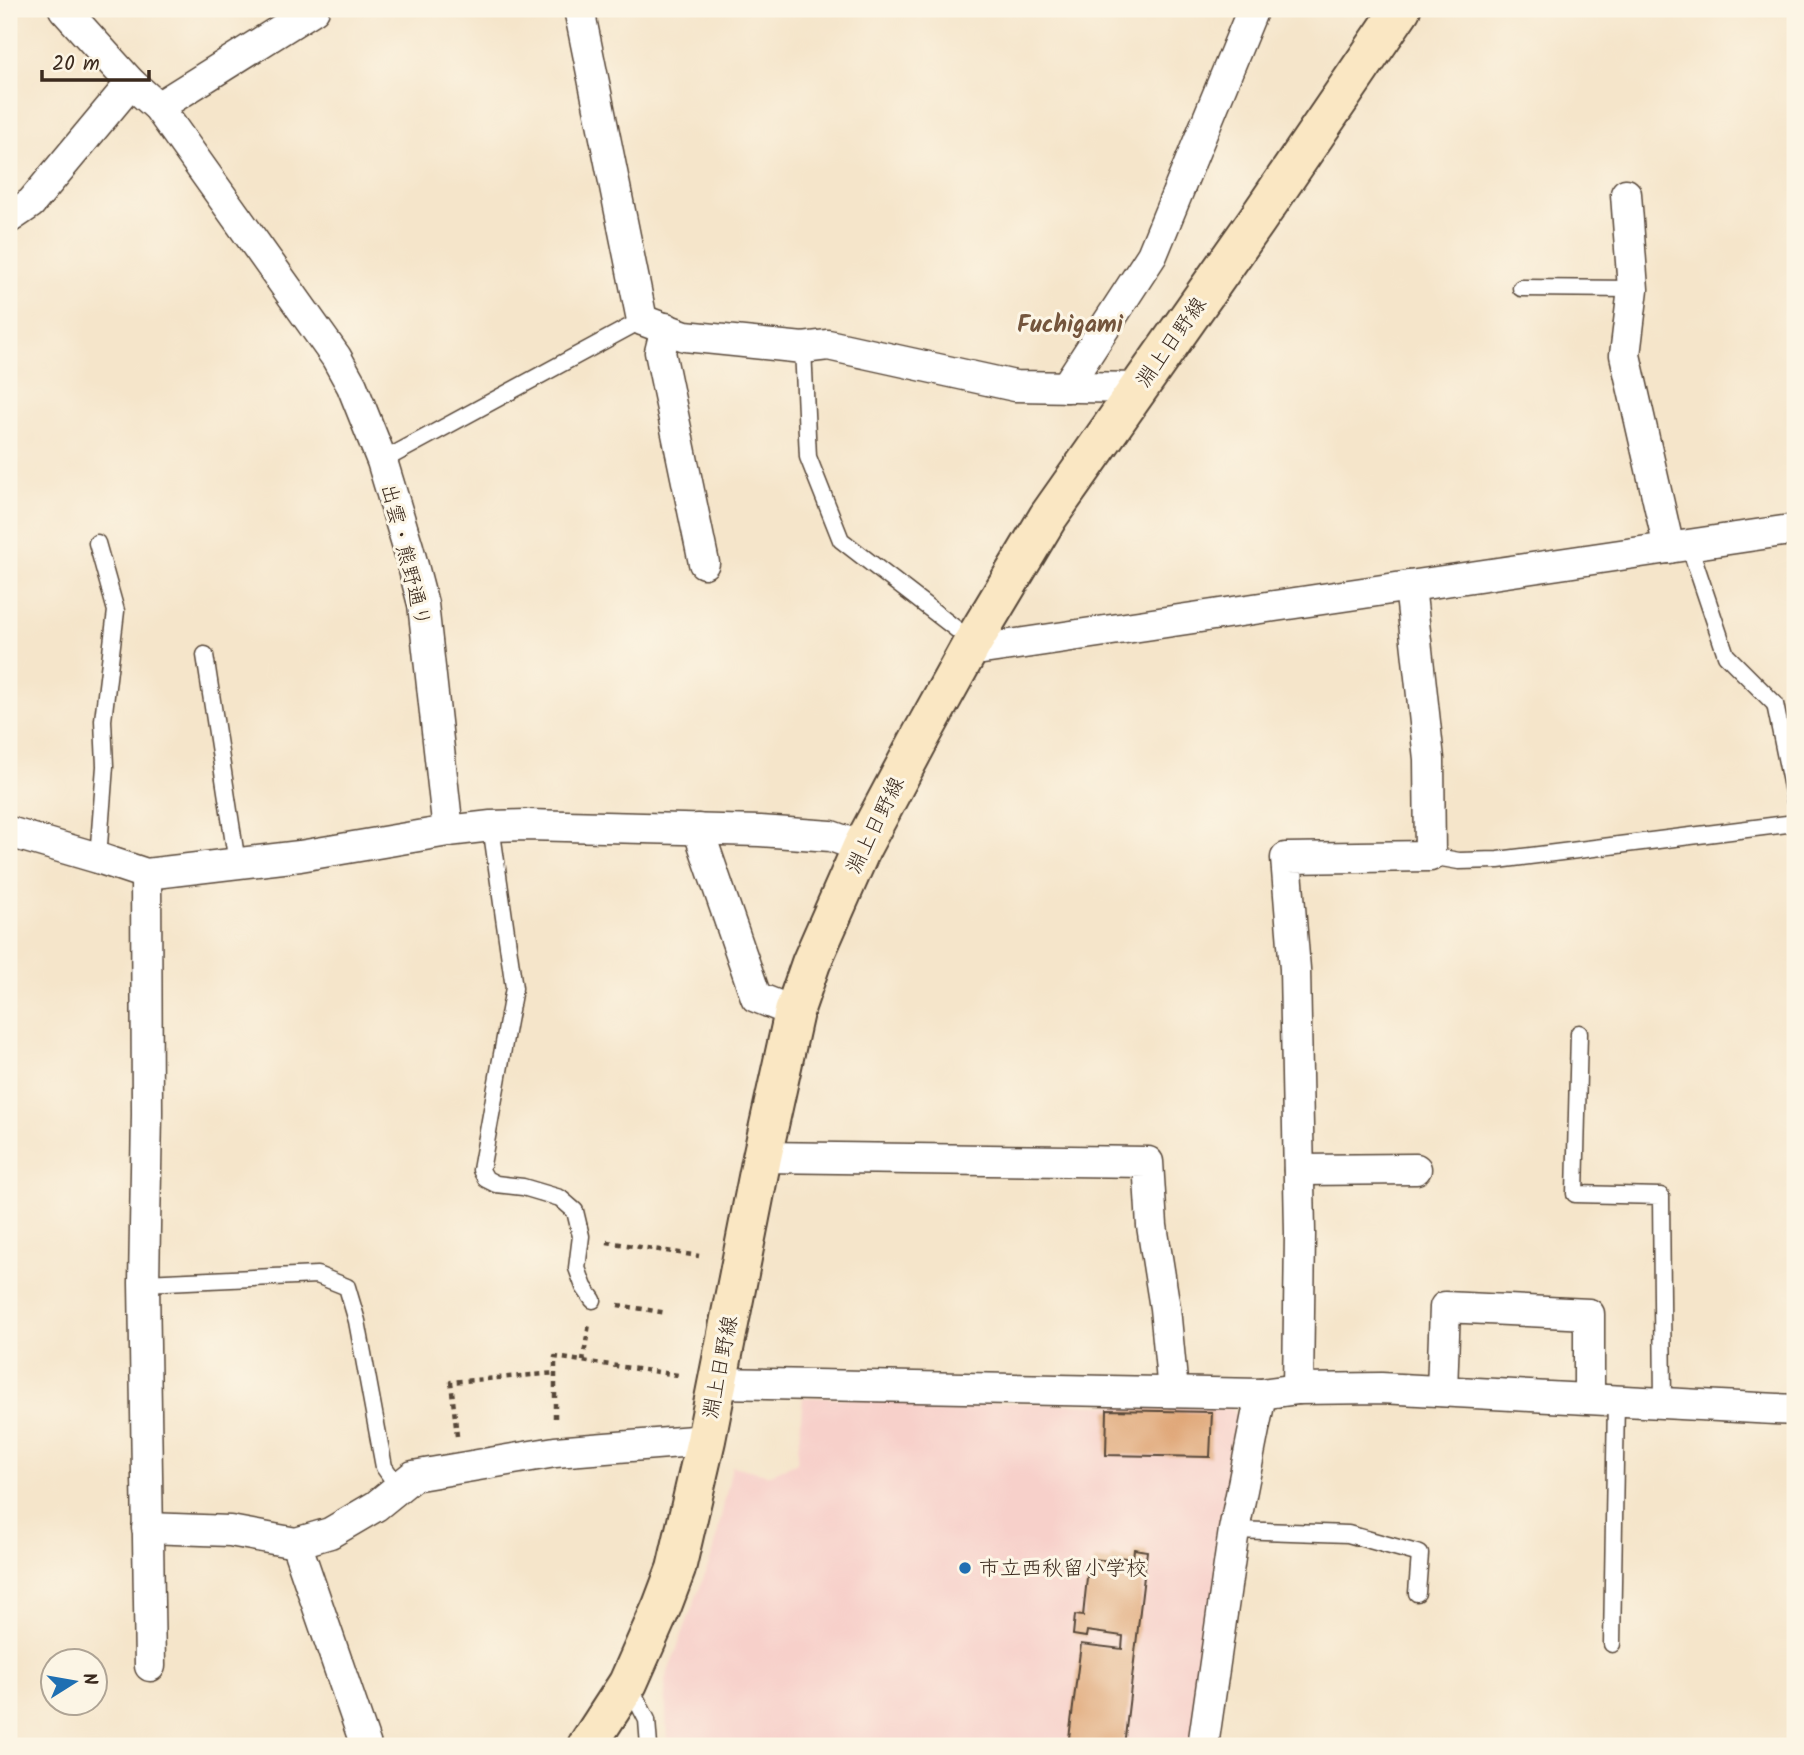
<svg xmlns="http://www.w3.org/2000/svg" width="1804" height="1755" viewBox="0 0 1804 1755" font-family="Kalam,'Klee One',sans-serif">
<rect width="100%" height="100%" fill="#fcf5e5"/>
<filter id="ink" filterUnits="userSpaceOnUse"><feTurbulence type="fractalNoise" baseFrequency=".0143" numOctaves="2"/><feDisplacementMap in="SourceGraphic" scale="14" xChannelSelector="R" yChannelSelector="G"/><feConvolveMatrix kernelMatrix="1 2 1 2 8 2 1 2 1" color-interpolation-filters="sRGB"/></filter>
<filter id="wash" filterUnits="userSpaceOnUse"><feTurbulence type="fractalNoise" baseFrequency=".00686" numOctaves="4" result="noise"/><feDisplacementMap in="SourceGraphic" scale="28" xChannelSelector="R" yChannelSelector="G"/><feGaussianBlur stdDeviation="1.57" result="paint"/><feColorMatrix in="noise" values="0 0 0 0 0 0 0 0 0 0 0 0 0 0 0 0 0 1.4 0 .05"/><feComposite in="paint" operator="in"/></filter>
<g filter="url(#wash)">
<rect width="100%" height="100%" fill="#f5e5ca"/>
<path fill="#f7d0ca" d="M803,1397L1233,1408L1245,1426L1194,1746H667L665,1680L714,1550L732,1466L770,1475L797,1462Z"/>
<g id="blocks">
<g fill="#dfa576">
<path d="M1107,1410L1212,1412L1210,1457L1106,1455Z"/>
<path d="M1134,1549L1147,1551L1124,1746H1068L1081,1644L1122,1649L1123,1636L1087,1631L1086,1637L1073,1635L1075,1615L1083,1616L1088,1568L1093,1569L1094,1559L1111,1561L1112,1556L1133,1559Z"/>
</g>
</g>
</g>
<g filter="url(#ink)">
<use href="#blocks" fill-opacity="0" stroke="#574638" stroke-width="2"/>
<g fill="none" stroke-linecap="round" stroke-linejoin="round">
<g stroke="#574638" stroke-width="19">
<g id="service">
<path d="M1521,288L1633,289"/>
<path d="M803,348L808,457L841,540L973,642"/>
<path d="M382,461L642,320"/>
<path d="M97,543L116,611L103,720L105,766L98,858"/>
<path d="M1689,545L1726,655L1775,704L1795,802"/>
<path d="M205,655L237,863"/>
<path d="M491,826L514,988L481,1170L486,1179L496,1184L523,1187L560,1198L575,1211L581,1236L577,1268L584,1287L593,1300"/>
<path d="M1430,856L1459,861L1498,860L1795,823"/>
<path d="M1579,1033L1575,1194L1661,1196L1663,1403"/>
<path d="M144,1283L317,1275L347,1287L357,1321L384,1467L399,1488"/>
<path d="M1234,1530L1348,1534L1420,1554L1417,1593"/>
<path d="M1612,1644L1616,1400"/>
<path d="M629,1685L647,1720L649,1746"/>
</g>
</g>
<g stroke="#574638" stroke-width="33">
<g id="minor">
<path d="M64,9L131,83L158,107L336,357L352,386L382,461L408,547L423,604L448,831"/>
<path d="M579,9L642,320L685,336L803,348L828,345L1015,386L1139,388"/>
<path d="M158,107L314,9"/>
<path d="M1626,194L1633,289L1625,355L1669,548"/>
<path d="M9,218L31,203L131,83"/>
<path d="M666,328L660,352L704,563"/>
<path d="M1066,387L1152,255L1253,9"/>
<path d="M973,642L983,649L1783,531H1795"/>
<path d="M698,829L756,997L794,1012"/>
<path d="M9,832L98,858L146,874L300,856L448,831L491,826L527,825L760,831L831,836L862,847"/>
<path d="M146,874L147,1114L144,1283L150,1666"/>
<path d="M762,1157L1148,1162L1152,1226L1165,1308L1173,1392"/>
<path d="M1299,1170L1416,1169"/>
<path d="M717,1383L1261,1394L1298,1389L1381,1388L1795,1410"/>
<path d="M1298,1389L1300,1233L1295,969L1286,858L1430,856L1429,759L1410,586"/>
<path d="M1442,1391L1445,1307L1589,1314V1398"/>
<path d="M147,1528L230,1531L296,1543L330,1533L376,1506L413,1476L555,1452L706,1440"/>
<path d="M296,1543L366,1746"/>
<path d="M1203,1746L1234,1530L1261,1394"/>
</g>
</g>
<g stroke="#574638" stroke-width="42">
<path id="secondary" d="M587,1746L628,1683L662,1606L676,1569L706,1440L762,1157L794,1012L811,963L862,847L921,736L973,642L1048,517L1257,220L1401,9"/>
</g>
<g stroke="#574638" stroke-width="4.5" stroke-dasharray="5 5" stroke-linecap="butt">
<path d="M607,1242L699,1256"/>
<path d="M618,1305L667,1313"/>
<path d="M583,1361L589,1324"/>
<path d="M555,1418V1357L678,1375"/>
<path d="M457,1436L451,1382L556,1373"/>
</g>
<use href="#service" stroke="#fff" stroke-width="16"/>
<use href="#minor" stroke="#fff" stroke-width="30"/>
<use href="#secondary" stroke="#fae7c3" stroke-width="38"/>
</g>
</g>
<circle fill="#1f6fb2" stroke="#fcf5e5" stroke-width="2.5" cx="965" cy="1568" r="7"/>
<g text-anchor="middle" stroke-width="6" stroke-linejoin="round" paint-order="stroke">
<g font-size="21" fill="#3b2a1e" stroke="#fcf5e5">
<text transform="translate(1171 342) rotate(-55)" y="7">淵上日野線</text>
<text transform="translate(406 555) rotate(76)" y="7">出雲・熊野通り</text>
<text transform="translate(875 825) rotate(-64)" y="7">淵上日野線</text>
<text transform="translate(720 1367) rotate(-79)" y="7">淵上日野線</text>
</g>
<g font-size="21" fill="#3b2a1e" stroke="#fcf5e5" text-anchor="start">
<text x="979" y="1575">市立西秋留小学校</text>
</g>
<g font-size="24" font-weight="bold" fill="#74553d" stroke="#fcf5e5">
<text x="1070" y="332">Fuchigami</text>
</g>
</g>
<rect width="1804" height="1755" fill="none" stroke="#fcf5e5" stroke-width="35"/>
<g transform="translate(74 1682) rotate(79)"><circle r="33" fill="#fcf5e5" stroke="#afa495" stroke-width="2"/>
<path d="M0-5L12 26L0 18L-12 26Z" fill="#1f6fb2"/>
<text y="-10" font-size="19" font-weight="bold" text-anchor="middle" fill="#3b2a1e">N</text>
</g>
<path d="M42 70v10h107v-10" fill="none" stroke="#3b2a1e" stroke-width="3.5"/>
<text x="52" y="70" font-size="21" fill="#3b2a1e" stroke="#fcf5e5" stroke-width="5" paint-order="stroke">20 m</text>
</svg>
